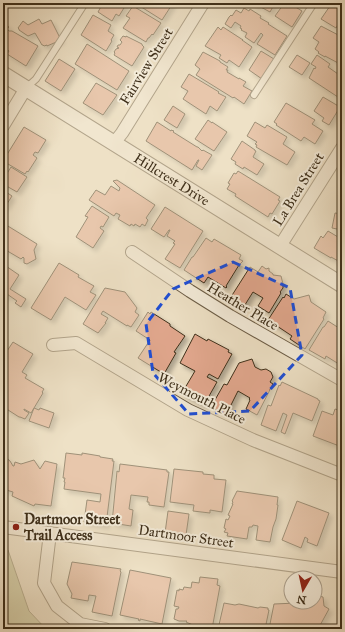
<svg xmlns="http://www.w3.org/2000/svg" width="345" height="632" viewBox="0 0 345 632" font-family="'IM FELL Great Primer',serif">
<defs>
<filter id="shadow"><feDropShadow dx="3.5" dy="3.5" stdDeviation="2" flood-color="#0004"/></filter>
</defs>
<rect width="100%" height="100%" fill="#eee1c6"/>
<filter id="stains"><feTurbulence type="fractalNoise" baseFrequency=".005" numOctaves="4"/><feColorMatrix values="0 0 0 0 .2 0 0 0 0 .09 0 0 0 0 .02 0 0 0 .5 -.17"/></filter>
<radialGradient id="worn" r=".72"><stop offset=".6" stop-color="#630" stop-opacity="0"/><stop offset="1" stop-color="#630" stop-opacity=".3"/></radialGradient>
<path fill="#bfc190" stroke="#7f7856" d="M3,549L8,550L29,611L46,629H3Z"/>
<g fill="#e1a78d" stroke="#3f301b" filter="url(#shadow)">
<path d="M103,3H127L119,16L116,14L112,21L98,12Z"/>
<path d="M135,3H173L162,20Z"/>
<path d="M254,3H275L270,12L257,5L256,7L252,5Z"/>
<path d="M280,3H289L302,11L292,27L275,16L283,5Z"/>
<path d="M332,3H342V20L341,19L336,28L321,19Z"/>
<path d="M133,6L161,23L153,35L152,34L149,38H148L146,42L123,28L130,18L126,16Z"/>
<path d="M244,8L249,11L250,9L261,16L260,18L269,23L268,24L287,36L275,55L257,44L263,35L261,33L254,43L245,37L247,33L241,30L242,29L240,28L241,26L235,22L231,28L225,24L229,17L231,15L232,16L236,10L241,13Z"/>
<path d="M93,15L111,25L108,31L114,35L111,40L112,41L106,51L81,35Z"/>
<path d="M39,19L42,24L51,20L61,40L47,46V45L44,46L43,45H42L35,33L28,36L19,30V29L18,28L23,21L28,25Z"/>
<path d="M3,23L9,27L7,29L9,31H12L38,46L26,66L7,54L9,51L8,50L5,54L3,52L5,48L3,46Z"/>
<path d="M321,26L342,37V61L340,64L325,56V57L318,53L319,52L315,49L319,42L313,38Z"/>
<path d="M218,27L221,30L223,27L243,40H242L252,47L239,67L229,60L227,63L219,58L221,55L205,46Z"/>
<path d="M123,36L126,37V36L142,44V45L144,47L132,66L114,55L115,53L114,52L116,49L119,48L117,47L118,45H120L122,42L120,40Z"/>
<path d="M87,44L129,71L117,90L75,64Z"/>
<path d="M261,51L274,59L262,79L249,70Z"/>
<path d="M203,52L220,61V62L228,67L226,70H228L227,72L239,79V78L246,82L243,86L252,91L244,104L234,97L233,98L196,75L200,69L195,65Z"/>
<path d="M297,55L310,63L302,75L289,67Z"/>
<path d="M317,55L330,64L328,67L338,74L340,70L342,71L341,99L309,78L314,68L315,69L316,67L311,64Z"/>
<path d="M59,59L75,69L61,91L45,81Z"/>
<path d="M189,74L219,92L218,93L226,97L217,111L210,106L206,114L183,99L188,91L181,87Z"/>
<path d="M96,83L117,95L103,115L83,103Z"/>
<path d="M323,97L340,107L329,125L322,121L324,118L314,111Z"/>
<path d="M286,103L315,120L312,124L323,131L315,144L304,137L301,141L276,125L277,124L274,122Z"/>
<path d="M173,106L185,114L177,128L164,120Z"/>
<path d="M208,120L212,123V122L227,132L214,151L195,139Z"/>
<path d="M157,122L171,131V130L174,131L173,132L197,147H198L202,151L203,150L212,155L202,170L196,166L199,160H198L192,170L146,141Z"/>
<path d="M255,122L265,128L267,125L287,137L283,144L295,152L287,165L256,147L257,145L255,144L257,142L247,136Z"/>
<path d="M24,127L46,140L38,153L35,152L33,155L37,158L28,172L27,171L25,174L3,161Z"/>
<path d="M242,141L255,150V151H256L253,157L264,164L257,175L244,167L243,169L235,164L236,162L231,159Z"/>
<path d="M11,167L27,177L17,192L3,184V180Z"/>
<path d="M238,171L280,197L278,200L280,201L272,214L270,213L268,217L235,196L236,194L227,189L230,184L228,183L234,173L236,174Z"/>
<path d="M117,180L155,205L146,218L148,220L145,226L142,224L140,227L135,224L134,226L131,224L130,226L118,219L120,215L116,213L114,216L89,200L96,190L105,195L111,186L119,191L120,188L113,181Z"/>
<path d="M3,190L12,196L5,207L3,206Z"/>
<path d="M92,206L109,217L103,227L101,226L100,228L104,231L93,248L76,237L88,217L85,216Z"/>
<path d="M165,207L203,231L180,268L165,259L175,244L173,243L175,241L167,236L170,230H169L164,237L151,229Z"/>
<path d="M335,213L342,214V230L332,228Z"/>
<path d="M3,223L37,244L34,250L36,259L27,264L24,263V258L23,257L21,259L4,249L5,247L3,246Z"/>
<path d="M328,231L338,237L340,235L342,236V263L331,257V258L314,248L321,236L323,238Z"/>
<path d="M206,238L212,242L214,239L241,255L239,259L243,261L239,265L226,286L227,287L226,288L208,277L204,283L184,270L192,257H193Z"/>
<path d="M59,263L79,275L78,277L94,286L90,292L96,295L86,310L65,297L51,320L31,308Z"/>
<path d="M3,264L19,275L10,289L26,299L21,307L15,303L17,301L7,294L5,298L3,296Z"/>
<path d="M262,266L266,269L269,268V271L273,274V275L281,276L283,284V288L280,292L281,293L269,313L258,306L263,298L253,292L243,308L229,300L250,267L258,272Z"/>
<path d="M105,288L125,292L137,308L135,312L139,315L131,327L127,325V326L103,311L101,314L108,318L105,323H106L98,333L83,324Z"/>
<path d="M286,294L294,299L309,295L311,302L326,312L323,318L324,319L305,349L290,339L292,336L268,320L283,297L284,298Z"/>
<path d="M148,312L150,314L151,312L170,324V326L185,336L174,352L176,353L164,374L138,358L150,340L136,331Z"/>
<path d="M328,321L342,330V366L326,356L325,359L309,350L323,327H324Z"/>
<path d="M195,334L207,341L208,339L229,350L228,352L232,354L218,379L209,374L207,377L217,382L204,405L182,393L195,371L180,363Z"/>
<path d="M13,342L33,354L22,372L27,375L25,378L44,389L42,392L43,393L31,413L24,409V410L29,413L25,419L20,417H19L5,408L3,406V357Z"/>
<path d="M252,359L255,367L261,370L266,369L271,372L273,377L270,382L273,384L257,415L246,409L250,400L249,399L250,398L238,391L226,415L211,407L224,384L227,385L239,363Z"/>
<path d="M282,382L318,399V400L320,401L312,421L293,413L285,434L281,432L287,415L283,413L276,431L261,425L268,405L271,406L279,385L280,386Z"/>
<path d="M34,408L39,410L40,408L54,413L49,428L29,421Z"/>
<path d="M335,409L342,411V447L313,436L322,411L333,415Z"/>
<path d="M342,450V463L338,461Z"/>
<path d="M66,453L82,455V453L100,456V457L113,459L112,461H114L106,525L84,522L87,500L100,502L101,494L64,489L65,482H64L65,478H63Z"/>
<path d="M3,455L10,461L13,466H14L15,462L21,464L34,460L40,469L45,461L57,464L51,506L35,504L34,506L12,496L13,492L3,489Z"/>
<path d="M120,464L167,470V472H169L164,507L149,505V502H147L148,497L131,495L129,509L133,510L131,526L112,523L117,471L119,472Z"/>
<path d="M174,469L203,472V474L214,475V479L226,480L222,512L210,510V513L193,511L194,505L170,502Z"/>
<path d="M237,491L278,497L277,505H278L276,519L273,527L270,542L256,540L258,526L253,525L252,527H249L247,539L227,536L228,533L224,532L226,529L224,528L226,519L228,520L230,516L228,515L233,504H232L233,502L232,501Z"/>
<path d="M297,501L329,513L317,546L307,542L308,539L305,537L301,548L282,540Z"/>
<path d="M168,511L189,514L186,535L165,533Z"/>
<path d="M72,562L121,569L120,571L121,572L112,616L92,612L96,596L89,595L88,601L71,598L72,594L67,584Z"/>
<path d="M130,570L171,578L162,624L140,619V621L138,620L139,619L120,615Z"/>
<path d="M200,577L218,579L217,585L220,586L212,629H192L193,625L186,622L187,621H179L174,619L176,609H178L179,607L174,606L177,590L179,591V589L183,590L184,587L191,588L192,582L199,583Z"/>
<path d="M315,595L323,597L324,606L329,609L318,629H269L274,604L297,603V602H315Z"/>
<path d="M224,603L235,605L239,604L258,608L260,607L268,608V610H269L265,629H218Z"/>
</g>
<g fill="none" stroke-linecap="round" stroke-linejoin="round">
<g stroke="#6b5c46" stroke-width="8">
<g id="service">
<path d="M26,88L36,79L85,3"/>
<path d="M254,95L314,3"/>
</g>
</g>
<g stroke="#6b5c46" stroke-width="14">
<g id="minor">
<path d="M3,126L26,88"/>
<path d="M114,143L122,133L203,3"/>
<path d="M280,246L342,148"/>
<path d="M132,252L190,291L230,316L342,380"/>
<path d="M53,345L76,343L188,410L253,440L342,475"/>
<path d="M3,527L342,572"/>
<path d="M50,533L44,583L57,606L80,624L105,629"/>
</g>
</g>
<g stroke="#6b5c46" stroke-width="17">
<g id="tertiary">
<path id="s1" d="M3,74L342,285"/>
</g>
</g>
<use href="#service" stroke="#f4ecda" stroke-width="6"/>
<use href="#minor" stroke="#f4ecda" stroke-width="12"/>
<use href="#tertiary" stroke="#f4ecda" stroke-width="15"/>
</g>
<path d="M0 0H345V632H0ZM233,262L290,288L302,355L250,411L189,414L153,373L146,324L173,289Z" fill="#eee1c6" fill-opacity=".55" fill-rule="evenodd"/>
<path fill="none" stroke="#1d4ed8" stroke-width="3" stroke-dasharray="8 5" stroke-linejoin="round" d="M233,262L290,288L302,355L250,411L189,414L153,373L146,324L173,289Z"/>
<circle fill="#8f2418" stroke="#f4ecda" stroke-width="1.5" cx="16" cy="527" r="4"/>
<g text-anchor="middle" stroke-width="4" stroke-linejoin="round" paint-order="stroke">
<g font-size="14" fill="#3f301b" stroke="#f4ecda">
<text transform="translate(146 66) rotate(-58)" y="5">Fairview Street</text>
<text dy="5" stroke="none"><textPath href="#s1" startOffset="199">Hillcrest Drive</textPath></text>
<text transform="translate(298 189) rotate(-58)" y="5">La Brea Street</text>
<text transform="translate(243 306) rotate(31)" y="5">Heather Place</text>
<text transform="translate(202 398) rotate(27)" y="5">Weymouth Place</text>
<text transform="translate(186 536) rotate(8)" y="5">Dartmoor Street</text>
</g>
<g font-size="14" font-weight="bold" fill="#3f301b" stroke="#f4ecda" text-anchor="start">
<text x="24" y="524">Dartmoor Street<tspan x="24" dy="16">Trail Access</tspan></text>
</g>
</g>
<rect width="345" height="632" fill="none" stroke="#eee1c6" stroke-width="16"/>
<rect x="4" y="4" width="337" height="624" fill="none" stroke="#3f301b" stroke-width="2"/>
<rect x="8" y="8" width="329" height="616" fill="none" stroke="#3f301b"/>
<g transform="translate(303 590) rotate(189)"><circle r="19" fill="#f4ecda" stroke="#aca18e"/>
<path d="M0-3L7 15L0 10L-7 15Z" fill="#8f2418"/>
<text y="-6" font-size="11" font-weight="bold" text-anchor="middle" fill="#3f301b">N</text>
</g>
<rect width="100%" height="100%" filter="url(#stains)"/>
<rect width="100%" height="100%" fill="url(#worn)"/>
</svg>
